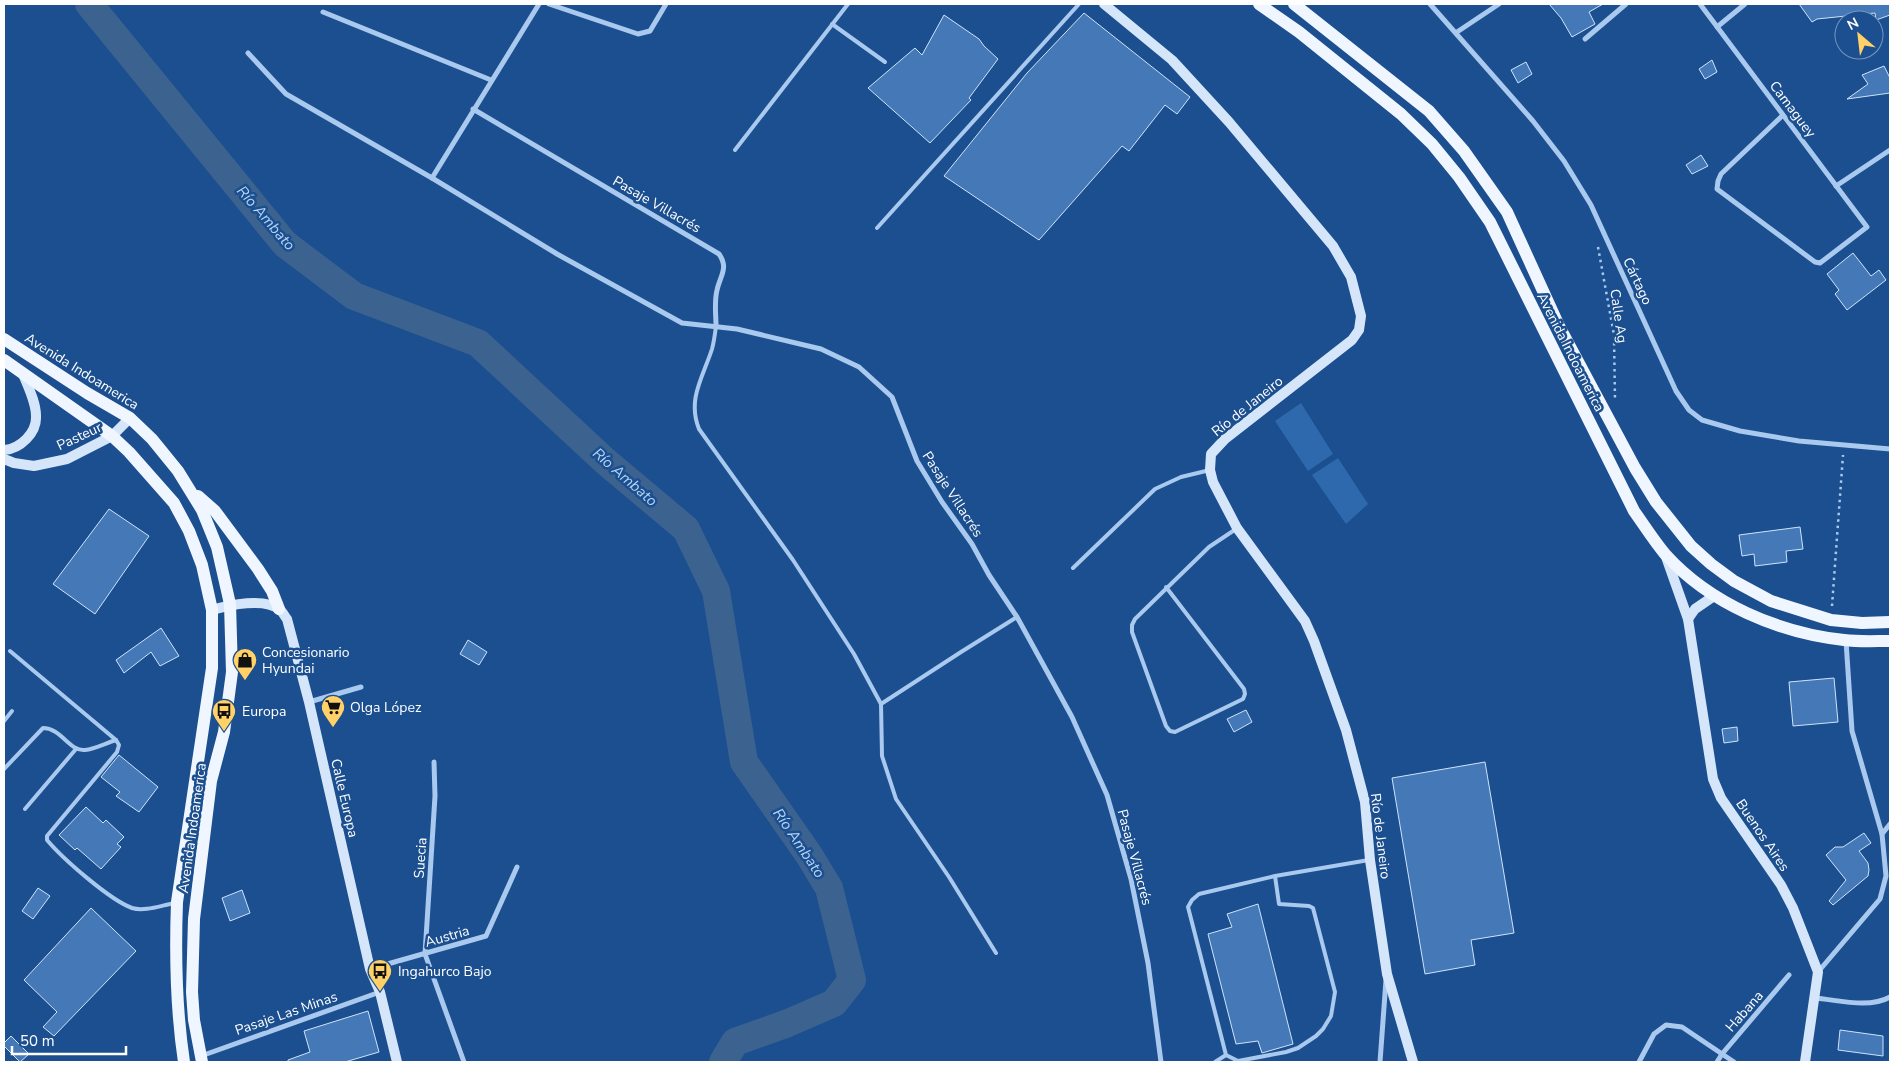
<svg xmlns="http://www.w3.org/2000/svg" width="1894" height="1066" viewBox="0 0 1894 1066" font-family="'Nunito Sans',sans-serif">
<rect width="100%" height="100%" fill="#1b4f8f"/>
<g fill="#2e69ad">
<path d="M1301,403L1333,454L1308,471L1275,421Z"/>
<path d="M1338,458L1368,504L1346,524L1312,475Z"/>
</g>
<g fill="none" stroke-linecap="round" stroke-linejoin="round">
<path stroke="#3c6290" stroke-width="28" d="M89,4L285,244L354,296L478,343L605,461L686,529L716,591L744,762L809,855L829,888L852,980L834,1003L788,1023L735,1042L723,1062"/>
</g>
<g fill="#4478b7" stroke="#cfe3fa">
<path d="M1549,4H1603L1589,12L1595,24L1572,37L1561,18Z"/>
<path d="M1799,4H1890V15L1876,20L1875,13L1817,19L1812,22Z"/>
<path d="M1084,13L1190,97L1177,114L1165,105L1129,151L1122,146L1039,240L944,176L1027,73Z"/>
<path d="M944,15L979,39L984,46L998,59L969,98L971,100L930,143L868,88L915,48L922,55Z"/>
<path d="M1712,60L1717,72L1705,79L1699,69Z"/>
<path d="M1526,62L1532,74L1518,83L1511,70Z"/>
<path d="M1884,66L1890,78V93L1847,99L1868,84L1862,75Z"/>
<path d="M1701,155L1708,166L1692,174L1686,165Z"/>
<path d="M1853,253L1871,276L1879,270L1886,280L1847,310L1835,294L1839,290L1827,274Z"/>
<path d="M109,509L149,536L95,614L53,584Z"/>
<path d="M1800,527L1803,549L1786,551L1787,562L1755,566L1754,554L1742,556L1739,535Z"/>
<path d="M161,628L179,656L160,666L151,652L124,673L116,660Z"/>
<path d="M468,640L487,652L479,665L460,654Z"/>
<path d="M1834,678L1838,722L1793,726L1789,682Z"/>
<path d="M1246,710L1252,722L1234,732L1227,719Z"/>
<path d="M1737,727L1738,741L1724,743L1722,729Z"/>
<path d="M119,755L158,787L139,812L116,796L120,792L101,777Z"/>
<path d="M1485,762L1514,933L1471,940L1475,965L1425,974L1392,778Z"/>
<path d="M86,807L103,823L106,820L124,837L117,844L121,847L101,869L77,848L75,850L59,835Z"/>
<path d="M1864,833L1871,843L1859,851L1868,863L1869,870L1868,876L1833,905L1829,901L1846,880L1826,855L1835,847H1843Z"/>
<path d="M38,888L50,896L33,919L22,911Z"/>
<path d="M242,890L250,913L230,921L222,898Z"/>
<path d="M1258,904L1293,1044L1262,1053L1258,1041L1236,1044L1208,934L1232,927L1227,914Z"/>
<path d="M91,908L136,951L54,1036L43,1027L57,1012L24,980Z"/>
<path d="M368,1011L379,1052L345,1062H288V1060L310,1052L304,1031Z"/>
<path d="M1840,1030L1883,1036V1056L1838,1050Z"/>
<path d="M11,1036L29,1054L20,1062L4,1046V1043Z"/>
</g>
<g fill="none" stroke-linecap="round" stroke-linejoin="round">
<g stroke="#a9c9ee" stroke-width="2.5" stroke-dasharray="2.5 4" stroke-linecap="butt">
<path d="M1598,247L1614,335L1615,400"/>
<path d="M1832,606L1843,455"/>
</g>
<g stroke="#a9c9ee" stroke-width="4">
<path d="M832,24L885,62"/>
<path d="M735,150L848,4"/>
<path d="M877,228L1079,4"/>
<path d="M716,326C715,334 714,342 712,349C703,377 687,399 699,429L793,560L854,654L881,704L882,756L896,799L949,877L996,953"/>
<path d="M1073,568L1155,489L1181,477L1210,470"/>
<path d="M1166,587L1244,689L1245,694L1243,699L1175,732L1170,731L1166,726L1132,632V625L1135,619L1209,547L1236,529"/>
<path d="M10,651L116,740L119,745L117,752L47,836V840C63,859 110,900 132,908C145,912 162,905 175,903"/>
<path d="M881,704L961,652L1017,617"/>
<path d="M4,721L12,711"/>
<path d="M4,769L43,728C61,728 70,752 85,750C95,749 106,743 116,740"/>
<path d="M25,809L76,749"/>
<path d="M1275,876L1279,904L1309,906L1313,908L1335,992L1331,1016L1323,1029L1316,1036L1298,1048L1286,1052L1238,1061L1226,1055L1188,907L1192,900L1199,894L1275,876L1369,860"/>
<path d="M1215,1062L1226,1055"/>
</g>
<g stroke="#a9c9ee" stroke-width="5">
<path d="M549,4L638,34L650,31L666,4"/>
<path d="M1430,4L1533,121L1564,161L1591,205L1676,391L1689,410L1702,420L1740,431L1799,441L1890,449"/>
<path d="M1700,4L1867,227L1820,263L1815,262L1717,189L1718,181L1721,174L1783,115"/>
<path d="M323,12L491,80"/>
<path d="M1717,27L1745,4"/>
<path d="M1457,32L1499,4"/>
<path d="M1585,39L1626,4"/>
<path d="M248,53L286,94L432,178L557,254L682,323L737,329L821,349L859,367L892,397L917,461L942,502L972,544L989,575L1017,617L1072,717L1107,795L1131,879L1148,963L1161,1062"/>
<path d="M473,109L719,254C729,268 720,276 717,290C714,302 716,315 716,326"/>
<path d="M432,178L539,4"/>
<path d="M1836,186L1890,150"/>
<path d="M309,702L361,687"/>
<path d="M434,762L435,796L425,954L464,1062"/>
<path d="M1882,834L1890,824"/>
<path d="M370,969L486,936L517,867"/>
<path d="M1818,972L1880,899L1886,876L1882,834L1852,731L1846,641"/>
<path d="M1815,998C1838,1000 1869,1009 1890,997"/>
<path d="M201,1056L380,992"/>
<path d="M1380,1062L1386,980"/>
<path d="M1639,1062L1654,1034L1666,1025L1682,1027L1734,1062"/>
<path d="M1717,1062L1722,1054L1789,975"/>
</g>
<g stroke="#d6e6fa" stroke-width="10">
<path d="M1104,4L1172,60L1229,122L1333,246L1351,277L1361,316L1359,330L1352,340L1225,439L1211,454L1210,470L1213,482L1237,528L1305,621L1314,641L1346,730L1365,802L1370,860L1387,974L1413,1062"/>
<path d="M4,450C20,449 37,433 36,416C36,402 28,387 23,374"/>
<path d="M4,459L14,463L34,466L67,459L112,436L130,418"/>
<path d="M1665,554L1688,619L1713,779L1721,798L1781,885L1793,908L1818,972L1805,1062"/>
<path d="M212,610C229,605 265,597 280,610C283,612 285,617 287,619L309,702L370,969L380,992L397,1062"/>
<path d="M1688,619L1695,609L1714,596"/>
</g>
<g stroke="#f0f6ff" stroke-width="12">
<path d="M1259,4L1299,32L1401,114L1432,144L1459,177L1490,222L1634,511C1644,525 1654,541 1665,554C1710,604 1779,633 1844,640C1859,642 1875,641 1890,641"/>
<path d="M1294,4L1429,111L1464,151L1507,212L1559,326L1635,468L1656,502L1691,546L1711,564L1734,581L1771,601L1831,620L1862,623L1890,622"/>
<path d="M4,339L87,393L130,418L152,439L178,471L202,510L217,547L230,604L232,672L224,732L211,781L194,919L192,992L194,1020L202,1062"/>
<path d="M4,360L112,436L129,452L174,503L189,531L202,565L212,610V668L177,902C175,956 176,1009 184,1062"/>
<path d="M198,496L215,511L258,569L272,591L279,609"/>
</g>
</g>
<defs>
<g id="shop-pin" transform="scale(1.25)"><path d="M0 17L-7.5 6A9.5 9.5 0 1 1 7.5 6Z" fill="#ffd166" stroke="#1b4f8f"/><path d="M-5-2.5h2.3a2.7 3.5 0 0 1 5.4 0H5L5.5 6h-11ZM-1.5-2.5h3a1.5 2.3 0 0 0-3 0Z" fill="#111"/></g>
<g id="supermarket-pin" transform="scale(1.25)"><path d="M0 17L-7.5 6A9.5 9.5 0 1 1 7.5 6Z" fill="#ffd166" stroke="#1b4f8f"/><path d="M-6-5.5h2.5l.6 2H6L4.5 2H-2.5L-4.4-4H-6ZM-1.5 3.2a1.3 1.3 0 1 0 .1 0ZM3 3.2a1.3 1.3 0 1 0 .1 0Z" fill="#111"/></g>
<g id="bus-pin" transform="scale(1.25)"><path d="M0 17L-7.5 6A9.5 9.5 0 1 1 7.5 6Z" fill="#ffd166" stroke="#1b4f8f"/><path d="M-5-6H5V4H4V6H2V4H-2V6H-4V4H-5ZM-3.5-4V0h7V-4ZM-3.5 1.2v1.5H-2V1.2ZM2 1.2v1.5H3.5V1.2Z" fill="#111"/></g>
</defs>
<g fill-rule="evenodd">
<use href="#shop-pin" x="245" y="660"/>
<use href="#supermarket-pin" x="333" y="707"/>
<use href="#bus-pin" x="224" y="711"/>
<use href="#bus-pin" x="380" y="971"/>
</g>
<g text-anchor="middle" stroke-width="5" stroke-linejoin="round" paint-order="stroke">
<g font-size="14" fill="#fff" stroke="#1b4f8f">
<text transform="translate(1793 109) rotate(53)" y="5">Camaguey</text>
<text transform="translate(657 204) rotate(30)" y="5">Pasaje Villacrés</text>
<text transform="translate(1638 281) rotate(65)" y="5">Cártago</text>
<text transform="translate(1619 316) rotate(82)" y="5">Calle Ag</text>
<text transform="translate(1571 352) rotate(63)" y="5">Avenida Indoamerica</text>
<text transform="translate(82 371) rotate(32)" y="5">Avenida Indoamerica</text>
<text transform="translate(1247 406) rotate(-39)" y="5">Río de Janeiro</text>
<text transform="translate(79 436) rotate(-25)" y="5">Pasteur</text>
<text transform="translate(953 494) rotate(57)" y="5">Pasaje Villacrés</text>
<text transform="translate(345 798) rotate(77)" y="5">Calle Europa</text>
<text transform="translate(192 828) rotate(-82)" y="5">Avenida Indoamerica</text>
<text transform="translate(1763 835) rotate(56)" y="5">Buenos Aires</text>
<text transform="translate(1381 836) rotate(83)" y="5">Río de Janeiro</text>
<text transform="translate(1135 857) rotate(75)" y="5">Pasaje Villacrés</text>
<text transform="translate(420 858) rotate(-86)" y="5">Suecia</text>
<text transform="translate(447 936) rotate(-16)" y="5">Austria</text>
<text transform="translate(1744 1011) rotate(-49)" y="5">Habana</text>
<text transform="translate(286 1013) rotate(-19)" y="5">Pasaje Las Minas</text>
</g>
<g font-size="14" fill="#fff" stroke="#1b4f8f" text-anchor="start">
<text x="262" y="657">Concesionario<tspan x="262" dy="16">Hyundai</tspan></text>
<text x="350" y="712">Olga López</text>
<text x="242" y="716">Europa</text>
<text x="398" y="976">Ingahurco Bajo</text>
</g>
<g font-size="15" font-style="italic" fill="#b5d3f5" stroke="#1b4f8f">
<text transform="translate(266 218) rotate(49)" y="5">Río Ambato</text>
<text transform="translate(625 477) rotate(41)" y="5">Río Ambato</text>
<text transform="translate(799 843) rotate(56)" y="5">Río Ambato</text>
</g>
</g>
<rect width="1894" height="1066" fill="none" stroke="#ffffff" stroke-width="10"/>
<g transform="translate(1859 35) rotate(332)"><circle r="24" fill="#1b4f8f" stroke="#7695bc"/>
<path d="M0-4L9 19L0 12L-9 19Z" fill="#ffd166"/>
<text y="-8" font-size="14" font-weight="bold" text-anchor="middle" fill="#ffffff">N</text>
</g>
<path d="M12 1046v8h114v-8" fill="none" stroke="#ffffff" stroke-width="2.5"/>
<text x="20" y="1046" font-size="15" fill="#ffffff" stroke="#1b4f8f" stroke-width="4" paint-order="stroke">50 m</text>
</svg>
